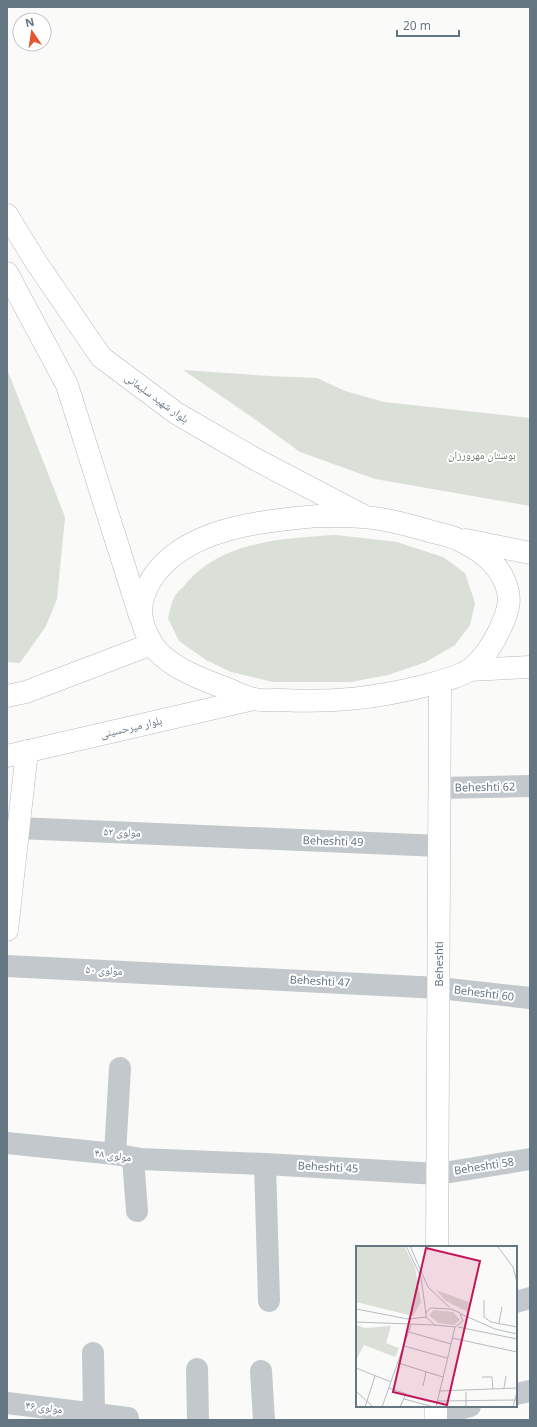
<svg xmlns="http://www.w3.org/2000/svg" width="537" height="1427" viewBox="0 0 537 1427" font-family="'Noto Sans','Noto Naskh Arabic',sans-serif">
<rect width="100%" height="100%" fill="#fafaf8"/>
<g fill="#dadfd7">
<path d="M7,369L65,517L57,599L46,626L20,663L7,662Z"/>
<path d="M183,370L270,376L317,378L345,391L384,402L530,418V506L375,479L300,452L256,420Z"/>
<path d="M336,535L397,542L443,557L465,573L475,603L470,625L455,645L426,662L388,675L351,682H273L231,672L206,660L179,641L168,618C170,612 171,603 174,598C176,593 181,589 184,586C219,541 284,538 336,535Z"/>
</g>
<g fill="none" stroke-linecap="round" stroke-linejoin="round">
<g stroke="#b5babe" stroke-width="23">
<g id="major">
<path d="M7,215L36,262L101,357L176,413L255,459L362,515"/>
<path d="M7,273L67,385L140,616"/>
<path d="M318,516C333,516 348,516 363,517C385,518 412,526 433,532C442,534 452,536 459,540C474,547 492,559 501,574C513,595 510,608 500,629C494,643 483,659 471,669C460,677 438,682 424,686C375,698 333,703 281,700C273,700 263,701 254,699C244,697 234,691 225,688C201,679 166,666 152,644C150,640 148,636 146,632C138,615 141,596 151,580C183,528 262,521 318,516Z"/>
<path d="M466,540L530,553"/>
<path d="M469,670L530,667"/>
<path d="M7,696L26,692L152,644"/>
<path d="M7,756L254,699"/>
<path d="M7,930L27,751"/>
<path d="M437,1247L440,682"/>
<path d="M436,1420V1406"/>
</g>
</g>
<g stroke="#c3c8cc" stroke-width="22">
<path d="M440,788L530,786"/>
<path d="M18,828L440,846"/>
<path d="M7,966L439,988L530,998"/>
<path d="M7,1143L115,1154L140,1159L265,1164L438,1174L530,1159"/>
<path d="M115,1154L120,1068"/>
<path d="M133,1158L137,1211"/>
<path d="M265,1164L269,1301"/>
<path d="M516,1302L530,1298"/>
<path d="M93,1353L94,1413"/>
<path d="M197,1369L198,1420"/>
<path d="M261,1371L264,1420"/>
<path d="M516,1394L530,1391"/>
<path d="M7,1403L128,1418L127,1420"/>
<path d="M436,1415L470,1406"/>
</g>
<use href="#major" stroke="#fff" stroke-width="22"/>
</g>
<g text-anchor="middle" stroke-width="4" stroke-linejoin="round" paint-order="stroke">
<g font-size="11" fill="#657683" stroke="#fff">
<text transform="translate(157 398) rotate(36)" y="4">بلوار شهید سلیمانی</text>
<text transform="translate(131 727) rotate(-13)" y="4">بلوار میرحسینی</text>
<text transform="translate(485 787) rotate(-1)" y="4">Beheshti 62</text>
<text transform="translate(122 832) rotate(2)" y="4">مولوی ۵۲</text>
<text transform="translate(333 841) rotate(2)" y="4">Beheshti 49</text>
<text transform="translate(439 964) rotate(-90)" y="4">Beheshti</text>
<text transform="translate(104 970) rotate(3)" y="4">مولوی ۵۰</text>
<text transform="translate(320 981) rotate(3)" y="4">Beheshti 47</text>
<text transform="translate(484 993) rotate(7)" y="4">Beheshti 60</text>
<text transform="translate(113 1155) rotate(8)" y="4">مولوی ۴۸</text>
<text transform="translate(484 1166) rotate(-9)" y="4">Beheshti 58</text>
<text transform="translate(328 1167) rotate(3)" y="4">Beheshti 45</text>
<text transform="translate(44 1407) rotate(7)" y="4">مولوی ۴۶</text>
</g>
<g font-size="11" fill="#687a64" stroke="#fff">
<text x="482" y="459">بوستان مهرورزان</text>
</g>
</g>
<g transform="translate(356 1246)">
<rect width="161" height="161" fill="#fafaf8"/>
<path d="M0,0H48L59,21L65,56L57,70L0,56ZM80,44L115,57L112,66L90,55ZM78,64L97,66L104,74L98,79L82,77L73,69ZM0,79L9,82L35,80L30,97L43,102L39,111L8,99L0,114Z" fill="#dadfd7"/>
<path fill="none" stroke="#b5bdc2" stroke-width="1" d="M50,0L65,31L70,68M54,0L72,41L93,61M142,1L157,21L161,36M128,54V71L135,76L161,81M75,62L95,63L104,67L107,75L99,81L79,79L70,71V66ZM0,63L52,73L70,71M105,68L139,83L161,88M0,76L79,79M143,77L146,61M102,81L161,93M53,86L95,98M96,92L161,106M48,100L91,112M42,117L87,131M0,122L35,136M126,131H136L137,143M67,140L70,126M33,142L50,148L44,161M148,142L150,130M0,145L17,161M83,145L161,142M110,146V161M48,153L78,161M81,155L161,154M9,161L19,130M26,161L55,79M80,161L99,81M157,161L161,146"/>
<path fill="#c2185b" fill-opacity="0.15" stroke="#c2185b" stroke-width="2" d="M70,2L124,15L91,159L37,146Z"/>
<rect width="161" height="161" fill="none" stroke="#657683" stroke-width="2"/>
</g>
<rect width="537" height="1427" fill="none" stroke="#657683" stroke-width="16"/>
<g transform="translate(32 32) rotate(347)"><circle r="19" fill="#ffffff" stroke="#c1c8cd"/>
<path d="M0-3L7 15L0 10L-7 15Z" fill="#e4572e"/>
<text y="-6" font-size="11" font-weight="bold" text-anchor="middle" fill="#657683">N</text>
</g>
<path d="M397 30v6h62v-6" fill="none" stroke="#657683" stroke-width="2"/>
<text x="403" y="30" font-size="12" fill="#657683" stroke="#ffffff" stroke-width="3" paint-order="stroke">20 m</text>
</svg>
